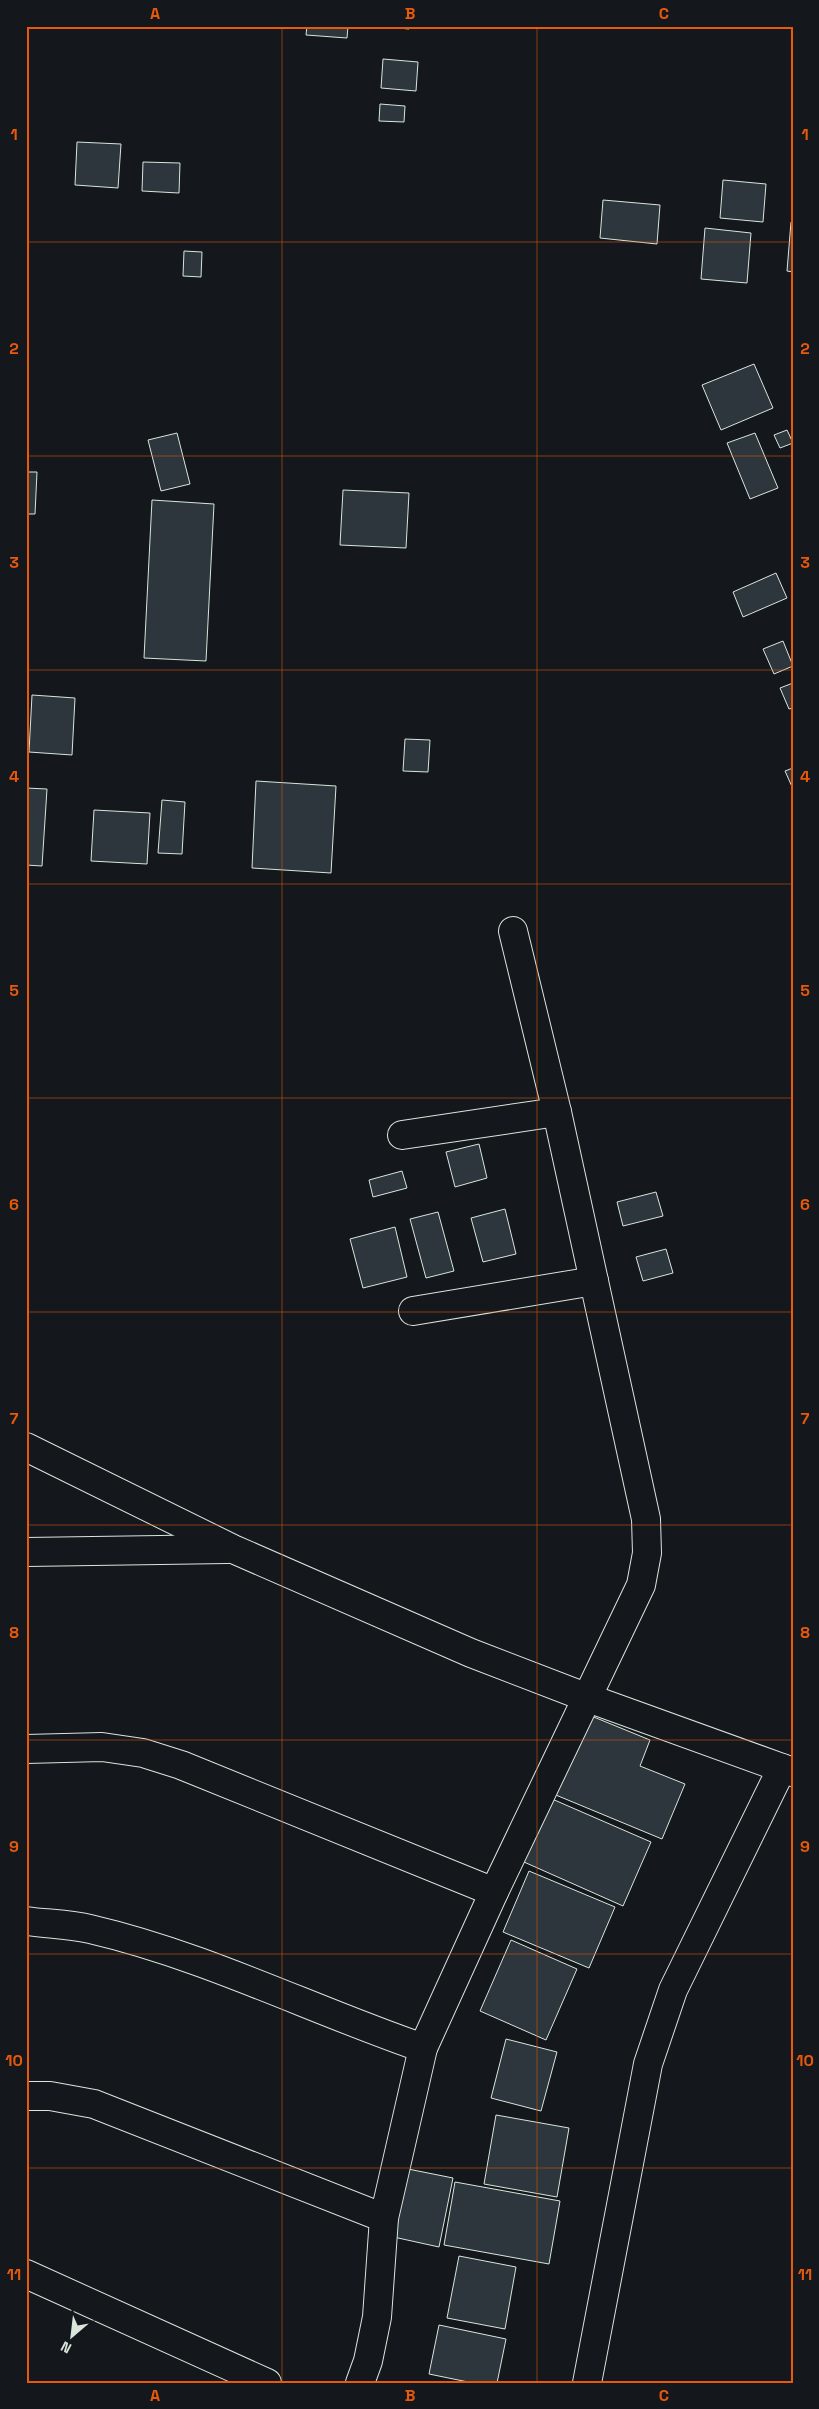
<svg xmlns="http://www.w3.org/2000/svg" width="819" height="2409" viewBox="0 0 819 2409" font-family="'Space Grotesk',sans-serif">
<rect width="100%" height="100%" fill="#14181c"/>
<g fill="#2c363c" stroke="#d8e6dc">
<path d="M307,26H348L347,38L306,35Z"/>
<path d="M378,26H410L409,29Z"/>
<path d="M383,59L418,62L416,91L381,88Z"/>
<path d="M380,104L405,106L404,122L379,121Z"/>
<path d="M77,142L121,144L118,188L75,185Z"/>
<path d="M143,162L180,163L179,193L142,191Z"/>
<path d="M723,180L766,184L763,222L720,218Z"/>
<path d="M603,200L660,205L657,244L600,238Z"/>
<path d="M791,222L793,223V272L787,271Z"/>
<path d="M705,228L751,233L747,283L701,279Z"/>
<path d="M184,251L202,252L201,277L183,276Z"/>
<path d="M754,364L773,408L721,430L702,385Z"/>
<path d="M787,430L793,443L780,448L774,435Z"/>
<path d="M177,433L190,484L161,491L148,440Z"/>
<path d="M755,433L778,488L750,499L727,443Z"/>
<path d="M26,472H37L35,514H26Z"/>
<path d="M343,490L409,493L406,548L340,545Z"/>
<path d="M152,500L214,504L206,661L144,658Z"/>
<path d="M776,573L787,598L743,617L733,592Z"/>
<path d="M783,641L793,666L774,674L763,649Z"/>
<path d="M793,683V708L789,709L780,688Z"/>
<path d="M32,695L75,698L72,755L29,752Z"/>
<path d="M405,739L430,740L428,772L403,771Z"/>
<path d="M793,768V789L785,771Z"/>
<path d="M256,781L336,786L331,873L252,868Z"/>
<path d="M26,788L47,789L42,866L26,865Z"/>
<path d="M162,800L185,802L182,854L158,853Z"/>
<path d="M94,810L150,813L147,864L91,861Z"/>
<path d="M479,1144L487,1178L455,1187L446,1152Z"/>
<path d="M402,1171L407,1188L373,1197L369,1180Z"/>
<path d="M656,1192L663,1216L623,1226L617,1202Z"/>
<path d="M505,1209L516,1254L483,1262L471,1218Z"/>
<path d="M438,1212L454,1271L426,1278L410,1219Z"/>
<path d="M395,1227L407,1277L363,1288L350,1239Z"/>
<path d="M666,1249L673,1273L643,1281L636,1257Z"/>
<path d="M584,1713L650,1740L640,1766L685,1784L662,1839L551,1793Z"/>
<path d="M552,1799L651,1842L623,1906L524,1862Z"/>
<path d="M529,1871L615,1907L589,1968L503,1932Z"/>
<path d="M511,1940L577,1969L546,2040L480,2011Z"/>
<path d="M506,2039L557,2052L541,2111L491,2098Z"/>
<path d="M496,2115L569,2128L557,2197L484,2184Z"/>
<path d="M403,2168L453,2178L439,2247L389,2236Z"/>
<path d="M455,2182L560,2201L549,2264L444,2245Z"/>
<path d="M459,2256L516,2267L505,2329L447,2318Z"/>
<path d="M439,2325L506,2339L497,2383H473L429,2374Z"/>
</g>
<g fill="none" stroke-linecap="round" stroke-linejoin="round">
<g stroke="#d8e6dc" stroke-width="30">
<g id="street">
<path d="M402,1135L557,1112"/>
<path d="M413,1311L594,1281"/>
<path d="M26,1447L233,1549L471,1653L588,1698L793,1772"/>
<path d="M26,1552L227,1549"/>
<path d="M26,1749L102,1747L143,1753L181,1765L494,1892"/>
<path d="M26,1921C47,1924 70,1924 90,1929C206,1956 312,2010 423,2048"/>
<path d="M26,2096H50L94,2104L384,2218"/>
<path d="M26,2274L267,2383"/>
<path d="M360,2383L368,2361L377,2317L384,2218L423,2048L494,1892L641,1585L647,1553L646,1519L557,1112L513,931"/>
<path d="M587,2383L648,2064L673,1990L782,1768"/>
</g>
</g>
<use href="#street" stroke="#14181c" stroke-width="28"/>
</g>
<path fill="none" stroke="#e8590c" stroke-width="1" stroke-opacity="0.55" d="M282,26V2383M537,26V2383M26,242H793M26,456H793M26,670H793M26,884H793M26,1098H793M26,1312H793M26,1525H793M26,1740H793M26,1954H793M26,2168H793"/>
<rect width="819" height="2409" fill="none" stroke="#14181c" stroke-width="55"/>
<g transform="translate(72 2336) rotate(208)" stroke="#14181c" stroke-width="4" paint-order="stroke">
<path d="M0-4L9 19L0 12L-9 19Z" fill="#d8e6dc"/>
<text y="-8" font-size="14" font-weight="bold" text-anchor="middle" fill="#d8e6dc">N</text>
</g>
<rect x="28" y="28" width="764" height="2354" fill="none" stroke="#e8590c" stroke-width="2"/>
<g font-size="16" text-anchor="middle" font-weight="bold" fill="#e8590c">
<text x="155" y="19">A</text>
<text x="410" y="19">B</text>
<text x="664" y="19">C</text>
<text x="14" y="140">1</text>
<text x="805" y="140">1</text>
<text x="14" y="354">2</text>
<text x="805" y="354">2</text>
<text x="14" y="568">3</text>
<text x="805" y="568">3</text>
<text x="14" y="782">4</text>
<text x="805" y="782">4</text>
<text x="14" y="996">5</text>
<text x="805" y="996">5</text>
<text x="14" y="1210">6</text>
<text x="805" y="1210">6</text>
<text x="14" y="1424">7</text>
<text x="805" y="1424">7</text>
<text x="14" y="1638">8</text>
<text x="805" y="1638">8</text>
<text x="14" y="1852">9</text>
<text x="805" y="1852">9</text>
<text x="14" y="2066">10</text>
<text x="805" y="2066">10</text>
<text x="14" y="2280">11</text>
<text x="805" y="2280">11</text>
<text x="155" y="2401">A</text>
<text x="410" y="2401">B</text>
<text x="664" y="2401">C</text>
</g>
</svg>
